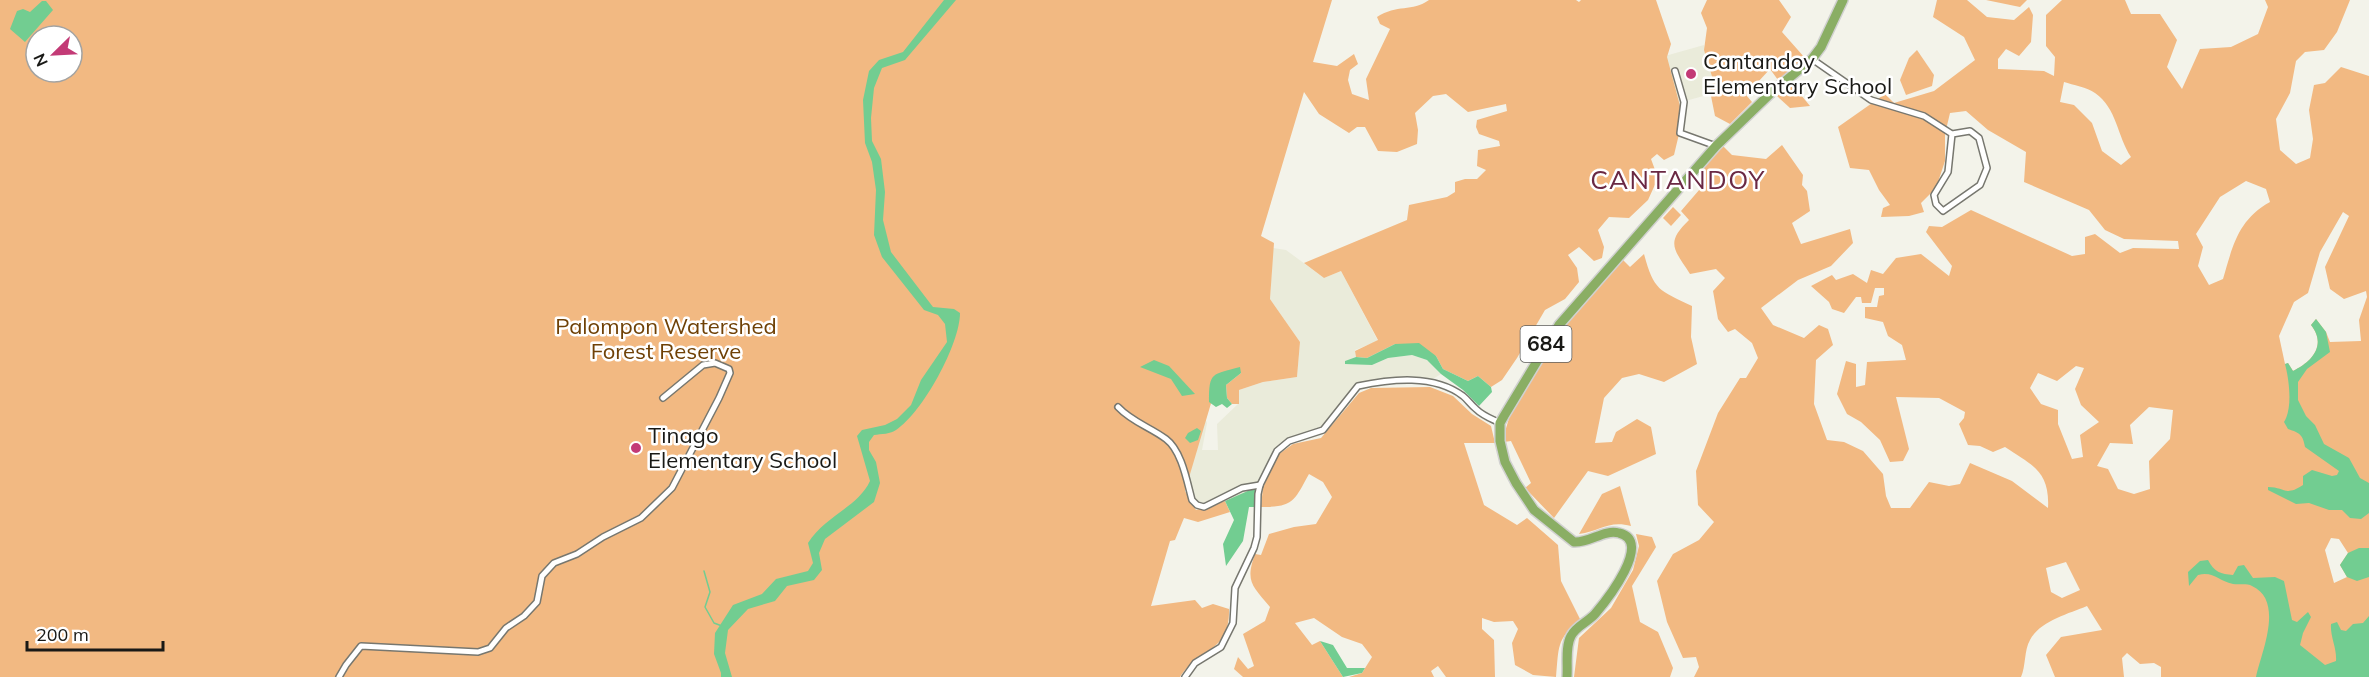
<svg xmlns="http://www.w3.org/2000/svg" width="2369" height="677" viewBox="0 0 2369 677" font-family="Mulish,sans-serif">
<rect width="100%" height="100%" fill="#f3f3ea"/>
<g fill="#eaebda">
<path d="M1704,45L1718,92L1678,103L1665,56Z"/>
<path d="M1273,248L1286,250L1324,278L1341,271L1378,341L1355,350L1356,357L1345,361L1372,365L1388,358L1412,355L1427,360L1441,374L1431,380L1358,386L1322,428L1275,449L1256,490L1196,510L1187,496L1173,454L1195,394L1207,423L1202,450H1218L1217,424L1238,404L1239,390L1263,382L1297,377L1300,342L1270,299Z"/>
</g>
<g fill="#f2b982" fill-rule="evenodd">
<path d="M0,0H1332L1313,62L1337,66L1354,54L1358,64L1350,70L1348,80L1352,94L1369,100L1366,79L1390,29L1380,24L1377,17C1397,4 1412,12 1429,0H1576L1579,2L1581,0H1656L1671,44L1667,57L1680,106L1679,134L1674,155L1664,160L1657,154L1651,159L1658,178L1648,200L1629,218L1609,217L1598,230L1604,247L1602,258L1594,261L1579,247L1568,255L1577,268L1579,282L1565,299L1545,310L1517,358L1502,380L1491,387L1478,376L1468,381L1443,369L1436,356L1395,344L1367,358L1356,357L1355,351L1378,340L1341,271L1324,278L1304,263L1407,220L1409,205L1447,197L1455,192V182L1465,179H1477L1486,170L1477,166L1478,150L1500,146L1499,141L1479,134L1476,127L1477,120L1507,111L1506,104L1468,112L1446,94L1433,96L1415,113L1418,130L1417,144L1397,152L1378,151L1365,127H1357L1349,133L1319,114L1304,92L1261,236L1274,243L1270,299L1300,342L1297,377L1263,382L1239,390V404H1232L1227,398L1226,385L1241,373H1220L1185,491L1196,510L1225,501L1230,512L1198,522L1184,518L1175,540L1170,541L1151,606L1195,600L1202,608L1213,604L1229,609C1230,653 1200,647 1180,677H0ZM36,36H72V72H36Z"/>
<path d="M1707,0H1779L1791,17L1782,32L1805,58L1778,80L1770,69L1746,95L1752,102L1730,124L1715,116L1709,86L1714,83L1704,50L1707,28L1701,13Z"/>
<path d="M1937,0H1967L1987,17L2014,20L2029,7L2033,15L2031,42L2019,56L2006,49L1998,59V69L2044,71L2054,76L2055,57L2046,46V15L2062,0H2125L2131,14H2160L2177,40L2167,67L2182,89L2200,49L2231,47L2258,34L2268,7L2265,0H2350L2337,32L2324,50L2305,52L2296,61L2290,93L2276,119L2280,150L2296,164L2310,158L2313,139L2309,110L2314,85L2325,83L2341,67L2369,76V548H2359L2369,558V677H2161V667L2154,663L2140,664L2127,653L2122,658L2124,677H2055L2046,655L2061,637L2102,630L2087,606C2068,614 2040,621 2030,640C2024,650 2026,666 2021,677H1694L1699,667L1696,657L1683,658L1667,622L1657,581L1673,554L1699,540L1714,522L1698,505L1696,471L1718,413L1740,378H1746L1758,358L1752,343L1735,329L1728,332L1718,319L1713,291L1725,278L1716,269L1690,274C1674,249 1665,243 1689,220L1681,211L1706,182L1697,173L1722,145L1732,155L1766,159L1782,145L1803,175L1802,185L1807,191L1810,211L1792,223L1801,244L1850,229L1853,243L1831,266L1798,280L1761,308L1773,325L1804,338L1819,325L1828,329L1833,345L1816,360L1814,404L1827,440L1844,442L1863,451L1883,474L1886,496L1891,508H1910L1929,482L1949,486L1960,484L1970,463L2012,481L2048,508C2050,471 2032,465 2005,447L1993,452L1980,446L1968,445L1959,424L1964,418L1965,412L1939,398L1896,397L1909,449L1903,461L1890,462L1880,440L1861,422L1847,414L1837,394L1846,361L1856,364V387L1865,385L1867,362L1906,360L1902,345L1888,336L1883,322L1865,318V307H1877L1879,296L1884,295V288H1875L1871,303H1862L1861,297H1856L1844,313L1832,309L1829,302L1811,286L1832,275L1836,280L1853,274L1867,283L1871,270L1883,274L1896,258L1921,254L1949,276L1952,266L1926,232L1929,226L1942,227L1971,210L2072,256L2085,254V237L2095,234L2120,253L2133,248L2179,249L2178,241L2124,239L2105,230L2089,210L2024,182L2026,152L1988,130L1966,111L1950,113L1945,134V161L1936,188L1921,203L1924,212L1909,216L1881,217L1883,208L1890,205L1879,190L1869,170L1850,168L1838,127L1885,94L1894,103L1934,91L1975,60L1964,37L1933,17ZM2064,82C2073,85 2087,87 2095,93C2117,108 2117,136 2131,157L2121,165L2102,151L2092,123L2074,105L2060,102ZM2246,181L2266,189L2270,202C2238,220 2233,245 2223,279L2209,285L2198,266L2203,247L2196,234L2220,197ZM2343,212L2349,216L2325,267L2330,289L2344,299L2366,291L2367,297L2359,320L2361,341L2330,342L2326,332L2316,319L2311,325C2327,345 2312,362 2293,371L2288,363L2285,364L2279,336L2294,302L2308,293L2320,252ZM2076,366L2084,368L2075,389L2081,405L2099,422L2080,435L2083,457L2072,459L2058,424V410L2041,404L2030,388L2038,373L2057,381ZM2149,407L2173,410L2170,439L2149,461L2150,489L2134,494L2118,489L2108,469L2097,466L2110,443L2133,444L2130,425ZM2331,538L2339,539L2348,553L2340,565L2347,577L2334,583L2325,550ZM2066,562L2080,590L2062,598L2051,592L2046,568Z"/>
<path d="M1986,0H2027L2020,7Z"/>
<path d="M1917,50L1934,75L1932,86L1906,95L1900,80L1909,58Z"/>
<path d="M1792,84L1810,106L1790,108L1777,96Z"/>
<path d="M1673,207L1681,215L1671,226L1663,218Z"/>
<path d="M1644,254C1654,291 1659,290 1692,306L1691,337L1697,364L1664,382L1639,374L1622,378L1604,398L1595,443L1612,442L1616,432L1637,419L1651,427L1656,454L1608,476L1588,471L1554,518L1525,488L1531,483L1511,441L1504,442V435L1510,415L1562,328L1622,259L1630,267Z"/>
<path d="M1430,387L1453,396L1472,414L1491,426L1495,443H1464L1484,505L1517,525L1527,518L1558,545L1561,581L1580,619C1556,640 1559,647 1556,677L1533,675L1515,665L1512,643L1518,629L1513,621L1494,622L1482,618V629L1494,640L1495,677H1446L1438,666L1431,671L1434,677H1349L1362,673L1372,657L1362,644L1342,637L1314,618L1295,623L1312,645L1320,641L1343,677H1243L1234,669L1238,657L1248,669L1254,666L1243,634L1265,621L1270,607C1252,585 1245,582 1255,554L1261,555L1269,534L1294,527L1316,524L1332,497L1323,482L1309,474C1294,501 1294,507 1261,507L1263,487L1279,454L1293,444L1321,438L1359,393L1371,388Z"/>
<path d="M1620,486L1631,526C1609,520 1600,531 1579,534L1602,494Z"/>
<path d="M1636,534L1652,537L1656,547L1632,586L1640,622L1658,632L1673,668L1670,677H1574L1579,638L1611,608L1633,570L1639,546Z"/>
</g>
<g fill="#72cd91">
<path d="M944,0H956L905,60L882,68L874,88L871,118L872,141L881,159L885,192L883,220L891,252L933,307L954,309L960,313C960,344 923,412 896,430C891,434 881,434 874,435L869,442V450L876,462L880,483L874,502L825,539L819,553L822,570L814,580L787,586L775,601L748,609L728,630L725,653L732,677H721V673L714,654L715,633L733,605L762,594L776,579L808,571L813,563L808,543C825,516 858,507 870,481L857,436L862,430L885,425L897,419L911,405L921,380L947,342L945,324L938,315L924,310L882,257L874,235L876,190L872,162L865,143L863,100L869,71L879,60L903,52Z"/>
<path d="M42,1H46L53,10L25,42L10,29L17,11L23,9L30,12Z"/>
<path d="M2316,319L2326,332L2330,352L2307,369L2298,382V400L2306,416L2315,425L2324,444L2349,458L2360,478L2369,483V513L2361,519L2350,518L2342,510H2329L2309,503L2296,504L2268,490V487C2285,487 2285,497 2303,485V476L2312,470L2332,476L2337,475L2339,471L2305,447C2303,435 2300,433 2288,429L2284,422C2293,408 2289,379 2285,364L2288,363L2293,371C2312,362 2327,345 2311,325Z"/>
<path d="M1419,343L1436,356L1443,369L1468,381L1478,376L1491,387L1492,392L1479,406L1463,390L1441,374L1427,360L1412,355L1388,358L1372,365L1345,364V361L1356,357L1367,358L1395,344Z"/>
<path d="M1154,360L1169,366L1195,394L1182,396L1171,379L1140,367Z"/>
<path d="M1240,367L1241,373L1226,385L1227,398L1232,404L1227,408L1222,404L1216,407L1209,402C1209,371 1212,375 1240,367Z"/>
<path d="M1197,428L1201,431L1198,440L1190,443L1185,438L1188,433Z"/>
<path d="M1250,490H1256V507H1249L1243,541L1226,566L1223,544L1234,520L1225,501Z"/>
<path d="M2359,548H2369V577L2357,581L2347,577L2340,565L2348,553Z"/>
<path d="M2208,560C2214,572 2221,574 2233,575L2238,566L2244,565L2253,578L2275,577L2284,581L2292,620L2297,622L2308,612L2311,617L2303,633L2300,645L2325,665L2336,661C2337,648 2330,637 2331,624L2337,622L2341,630L2346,631L2353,624L2363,623L2369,616V677H2256C2261,653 2285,601 2252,586C2247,583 2239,585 2233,584C2218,581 2214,571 2198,575L2189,586L2188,572L2200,561Z"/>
<path d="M1320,641L1333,645L1347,668H1365L1362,673L1343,677Z"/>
</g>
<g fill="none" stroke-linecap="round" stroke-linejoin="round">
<path stroke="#72cd91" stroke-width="1.5" d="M704,571L710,592L705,607L714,623L722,626"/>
<g stroke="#77776f" stroke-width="8">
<g id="minor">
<path d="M1812,59L1871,100L1924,116L1952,134L1948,172L1934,195L1936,204L1943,211L1980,185L1987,168L1979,138L1970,131L1952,134"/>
<path d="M1675,71L1684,102L1680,133L1716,146"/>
<path d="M1118,407C1132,422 1150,427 1166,439C1182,451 1187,482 1192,500L1197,505L1204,507L1242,488L1260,485"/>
<path d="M339,677L346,665L361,646L478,652L490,648L506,628L524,616L537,602L542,576L554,563L577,554L603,537L641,518L672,488L719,398L730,373L729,369L715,363L703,365L663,398"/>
<path d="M1185,677L1195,663L1221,647L1233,623L1235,588L1254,548L1257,537L1258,494L1260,485L1277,451L1289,441L1323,430L1358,386C1391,379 1434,374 1463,396C1468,400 1471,405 1476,409C1483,416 1492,419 1500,423"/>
</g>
</g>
<g stroke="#d1d1d0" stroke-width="12">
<path id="trunk" d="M1567,677C1568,664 1565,647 1571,636C1576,626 1588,622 1595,614C1606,601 1654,541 1619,533C1604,529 1590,543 1574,542L1534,510L1516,483L1505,462L1500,441V423L1504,416L1559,325L1716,146L1772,92L1812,59L1821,47L1843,0"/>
</g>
<use href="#minor" stroke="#fff" stroke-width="5"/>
<use href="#trunk" stroke="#8aae64" stroke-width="9"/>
</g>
<g fill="#c33a76" stroke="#fff" stroke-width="2">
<circle cx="1691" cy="74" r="6"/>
<circle cx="636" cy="448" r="6"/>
</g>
<g text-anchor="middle" stroke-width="5" stroke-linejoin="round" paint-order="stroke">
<rect fill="#fff" stroke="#5e5e5c" stroke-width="1.5" x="1520.5" y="326" width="51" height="36" rx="4.5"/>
<g font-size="21" font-weight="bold" fill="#191916">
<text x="1546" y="351">684</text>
</g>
<g font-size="22" fill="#191916" stroke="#fff" text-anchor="start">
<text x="1703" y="69">Cantandoy<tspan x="1703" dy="25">Elementary School</tspan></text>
<text x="648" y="443">Tinago<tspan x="648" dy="25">Elementary School</tspan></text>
</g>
<g font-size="22" fill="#6f4106" stroke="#fff">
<text x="666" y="334">Palompon Watershed<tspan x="666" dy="25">Forest Reserve</tspan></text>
</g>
<g font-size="26" letter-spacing="1.5" fill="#6a2843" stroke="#fff">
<text x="1678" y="189">CANTANDOY</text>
</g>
</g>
<g transform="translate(54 54) rotate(246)"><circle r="28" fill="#ffffff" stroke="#a3a3a2" stroke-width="1.5"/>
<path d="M0-4.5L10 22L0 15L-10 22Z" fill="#c33a76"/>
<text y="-9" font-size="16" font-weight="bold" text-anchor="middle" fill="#191916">N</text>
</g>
<path d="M27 641v9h136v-9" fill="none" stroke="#191916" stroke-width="3"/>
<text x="36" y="641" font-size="18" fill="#191916" stroke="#ffffff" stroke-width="4.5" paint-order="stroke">200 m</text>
</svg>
